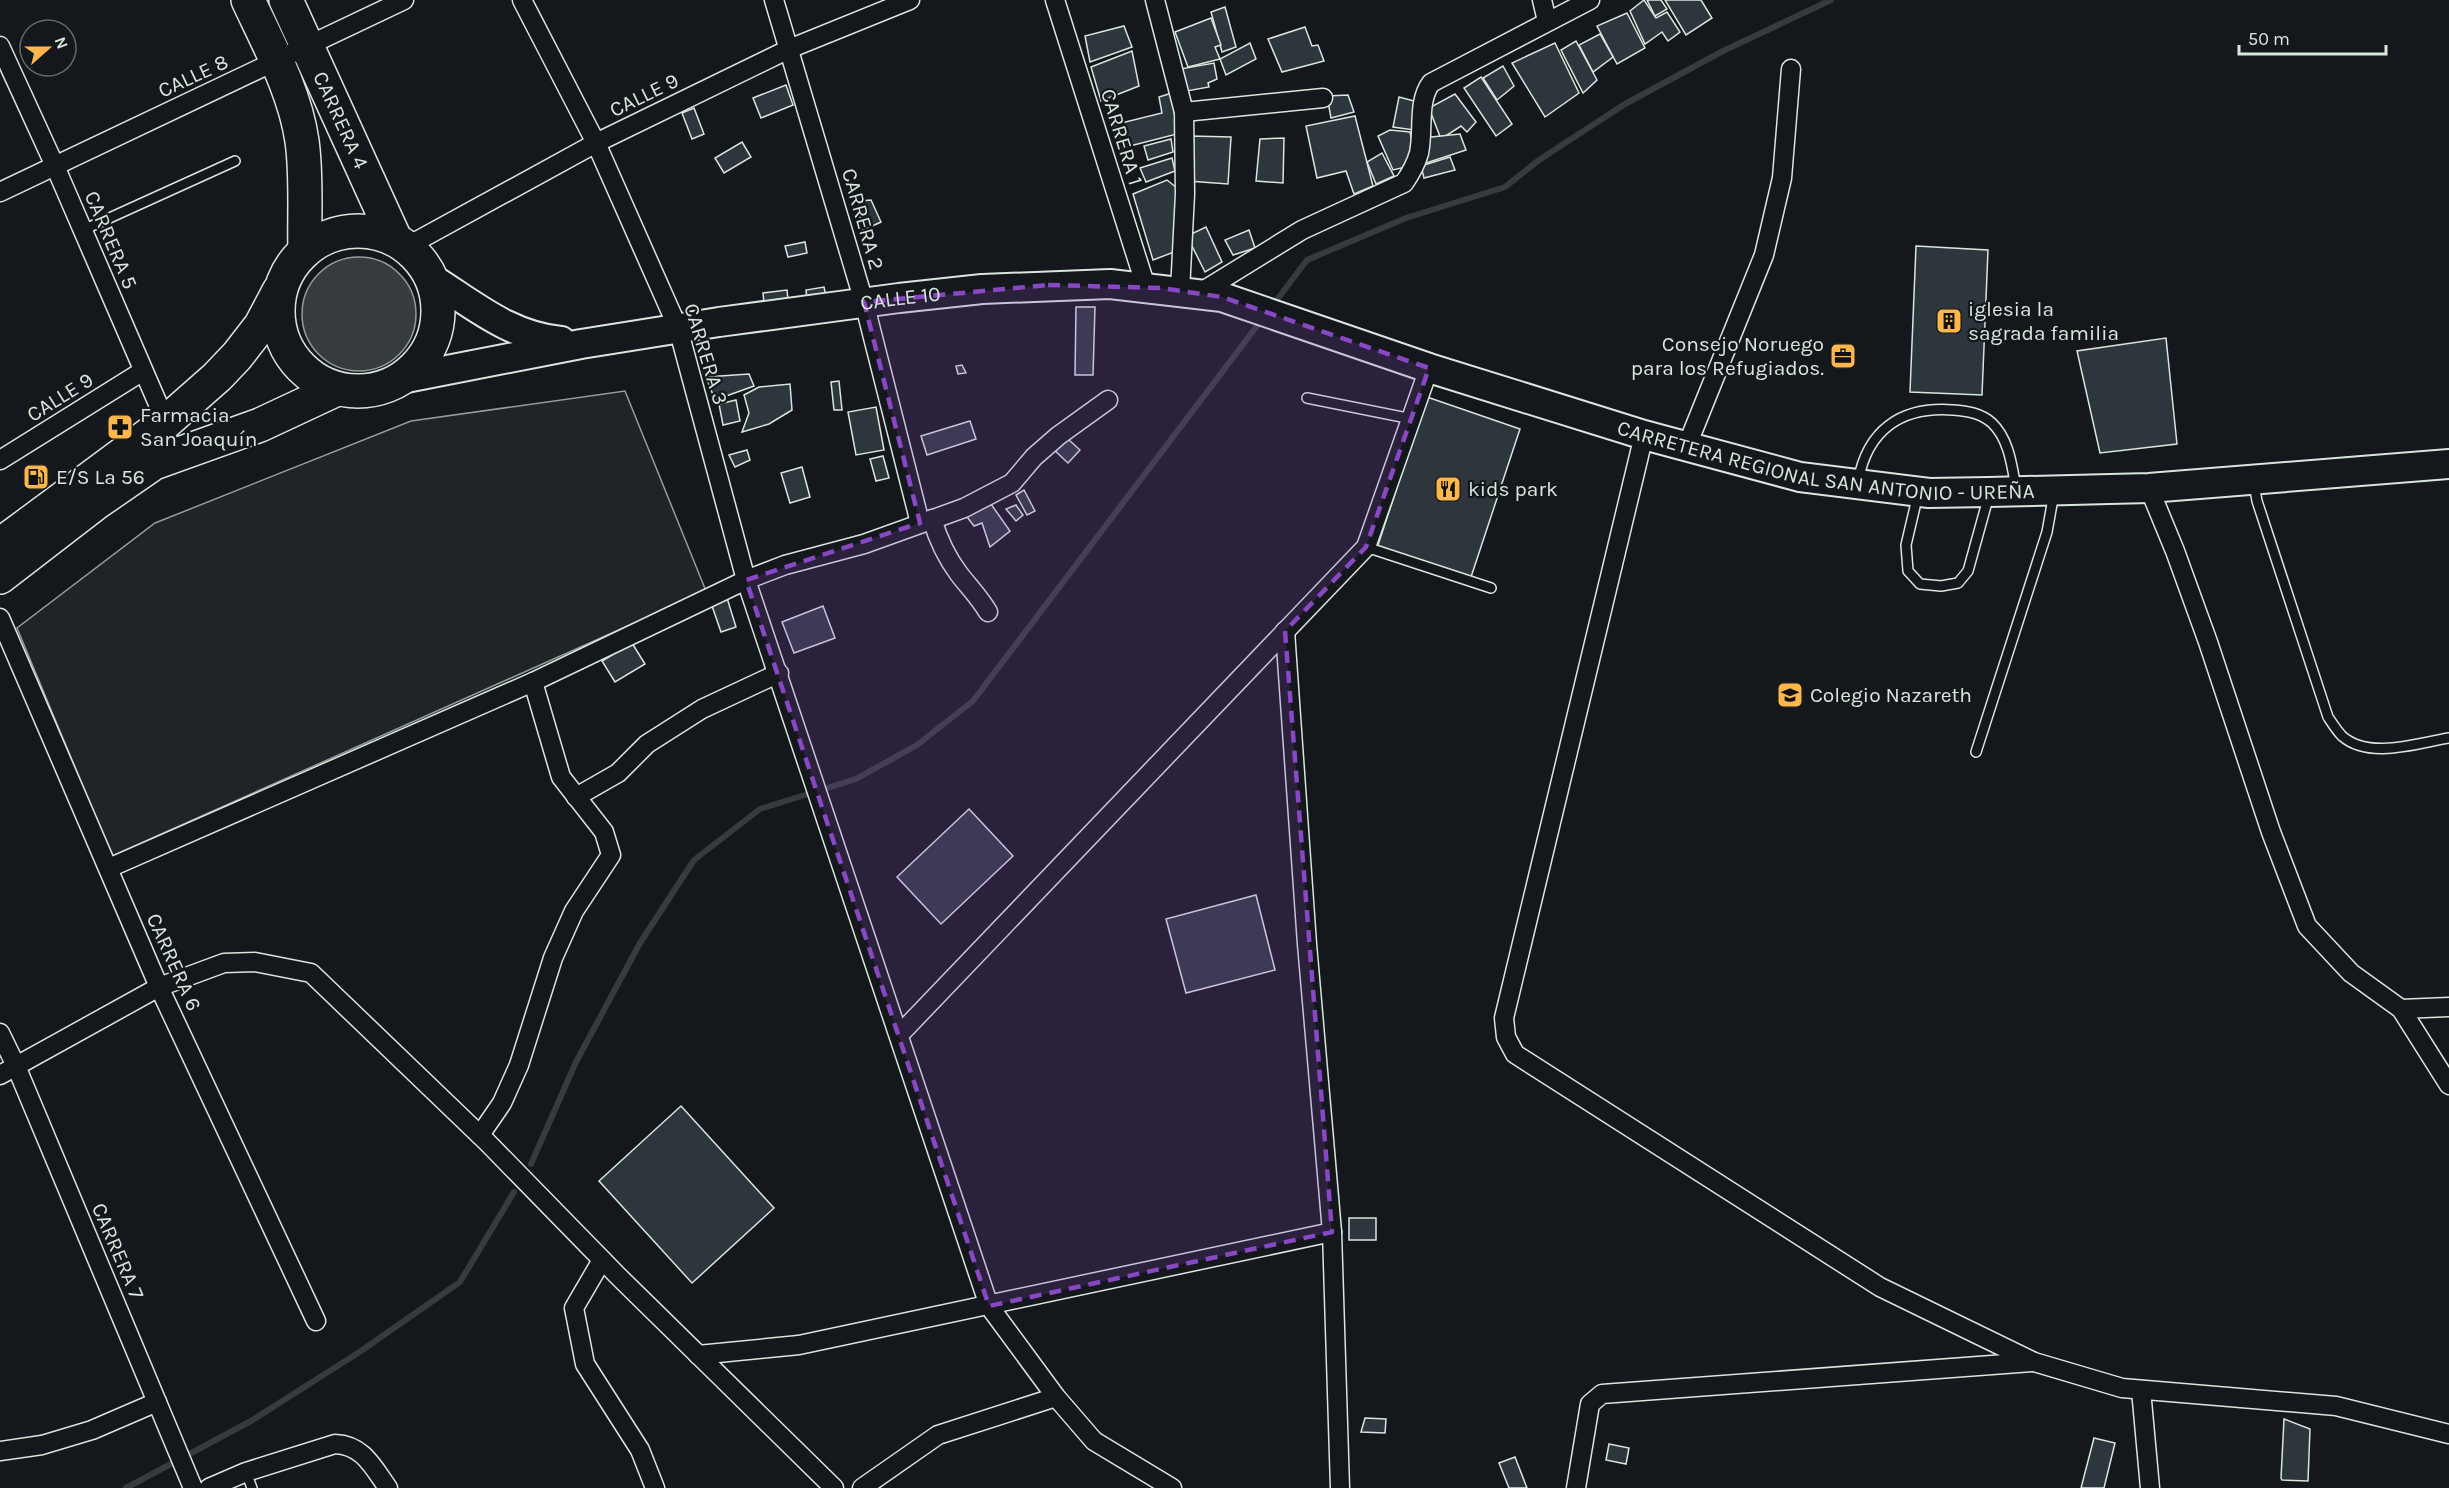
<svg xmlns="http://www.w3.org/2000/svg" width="2449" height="1488" viewBox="0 0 2449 1488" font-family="Karla,sans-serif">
<rect width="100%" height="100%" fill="#14181c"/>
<path fill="#202428" stroke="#939e99" stroke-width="1.5" d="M625,391L706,591L112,856L17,628L155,523L411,421Z"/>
<circle fill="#363b3e" stroke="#939e99" stroke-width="1.5" cx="359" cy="314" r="57"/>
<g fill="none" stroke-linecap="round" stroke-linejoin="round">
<g stroke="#363b3e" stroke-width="6">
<path d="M1273,305L1307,260L1406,218L1505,187L1539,160L1625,104L1723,51L1831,0"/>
<path d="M531,1164L576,1062L640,943L694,860L760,809L856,779L917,745L973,701L1263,318"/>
<path d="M126,1488L251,1421L361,1351L460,1282L514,1192"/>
</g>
</g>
<g fill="#2c363c" stroke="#d8e6dc" stroke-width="1.5">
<path d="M1644,0L1656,18L1667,12L1680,32L1668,41L1662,32L1645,44L1630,11Z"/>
<path d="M1647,0H1661L1667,9L1655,16Z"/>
<path d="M1665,0H1701L1712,18L1686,35Z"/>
<path d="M1225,7L1236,47L1222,52L1211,12Z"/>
<path d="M1627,13L1645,48L1617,64L1597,26Z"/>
<path d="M1211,18L1221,45L1215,47L1220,59L1188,67L1175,32Z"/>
<path d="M1124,26L1132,47L1090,62L1085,36Z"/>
<path d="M1305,27L1312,46L1318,45L1324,61L1282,72L1268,39Z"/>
<path d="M1600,34L1613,57L1593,72L1579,45Z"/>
<path d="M1576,41L1597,80L1583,93L1561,50Z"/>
<path d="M1250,43L1256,59L1226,75L1220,59Z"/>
<path d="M1555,43L1579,93L1545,117L1512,63Z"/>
<path d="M1132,51L1139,86L1101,101L1091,67Z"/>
<path d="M1214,63L1217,79L1208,83L1209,87L1187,91L1180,69Z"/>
<path d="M1503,66L1514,86L1497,100L1483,78Z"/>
<path d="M1481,77L1512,124L1496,136L1464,88Z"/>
<path d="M786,85L793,105L761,118L753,98Z"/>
<path d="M1175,92L1177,134L1118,149L1113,125L1162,113L1159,97Z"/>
<path d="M1455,94L1476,122L1467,132L1461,126L1441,139L1429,108Z"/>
<path d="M1348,95L1354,112L1331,118L1327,96Z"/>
<path d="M1399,97L1418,102L1414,130L1393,127Z"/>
<path d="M694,108L704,134L692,139L682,113Z"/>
<path d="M1355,116L1373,186L1354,194L1346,171L1317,178L1306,126Z"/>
<path d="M1390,130L1410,132L1416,160L1410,166L1393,170L1378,136Z"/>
<path d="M1460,134L1466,150L1423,164L1422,138Z"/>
<path d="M1190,136L1231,137L1228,184L1188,181Z"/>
<path d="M1284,138L1283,183L1256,181L1260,139Z"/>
<path d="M1171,139L1173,152L1148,160L1144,146Z"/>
<path d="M742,142L751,157L724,173L715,158Z"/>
<path d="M1382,153L1394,176L1376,184L1367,162Z"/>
<path d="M1450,157L1455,170L1424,178L1421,166Z"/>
<path d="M1172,158L1175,171L1146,182L1140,168Z"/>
<path d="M1167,180L1177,188L1174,252L1153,260L1133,194Z"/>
<path d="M871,200L881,222L861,231L859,201Z"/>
<path d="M1206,227L1222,262L1205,272L1187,236Z"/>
<path d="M1249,230L1255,248L1233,255L1225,240Z"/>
<path d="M805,242L807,253L788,257L785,246Z"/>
<path d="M1916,246L1988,250L1982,395L1910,392Z"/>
<path d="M824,287L826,297L807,300L806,290Z"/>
<path d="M787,290L788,300L764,303L763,293Z"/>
<path d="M1076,307H1095L1093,375H1075Z"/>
<path d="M2166,338L2177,444L2100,453L2077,351Z"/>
<path d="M962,365L966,373L958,374L956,366Z"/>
<path d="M749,374L754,386L715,400L706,377Z"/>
<path d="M839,381L842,410H834L831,382Z"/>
<path d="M790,384L792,410L769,424L742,432L749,413L744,395L759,387Z"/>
<path d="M1427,397L1520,429L1470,580L1377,548Z"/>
<path d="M736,400L740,421L723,425L719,404Z"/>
<path d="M876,407L884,450L856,455L848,412Z"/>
<path d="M970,421L976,439L927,455L921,436Z"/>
<path d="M1069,440L1080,450L1068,463L1052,448Z"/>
<path d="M747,450L750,460L735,467L729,455Z"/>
<path d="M883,456L889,478L876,481L870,459Z"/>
<path d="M802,467L810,497L790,503L781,473Z"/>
<path d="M1024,490L1035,511L1027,515L1016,495Z"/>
<path d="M986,497L1010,531L990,547L982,523L974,526L964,513Z"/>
<path d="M1016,505L1023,515L1016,521L1006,509Z"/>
<path d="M727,598L736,627L721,632L711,603Z"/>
<path d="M823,606L835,638L794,653L782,622Z"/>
<path d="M632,643L645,664L615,682L602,661Z"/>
<path d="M969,809L1013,856L941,924L897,877Z"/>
<path d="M1256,895L1275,970L1186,993L1166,919Z"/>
<path d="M681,1106L774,1208L692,1283L599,1181Z"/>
<rect x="1349" y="1218" width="27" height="22"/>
<path d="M1365,1418L1386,1419L1385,1433L1361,1432Z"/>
<path d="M2284,1419L2310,1429L2308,1481L2282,1480L2281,1478Z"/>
<path d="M2094,1438L2115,1443L2104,1488H2081Z"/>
<path d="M1609,1444L1629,1448L1626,1464L1606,1460Z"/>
<path d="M1515,1457L1527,1488H1509L1499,1463Z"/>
</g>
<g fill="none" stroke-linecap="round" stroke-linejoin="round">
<g stroke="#d8e6dc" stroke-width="12">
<g id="lane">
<path d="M83,230L235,161"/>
<path d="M1307,398L1412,419"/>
<path d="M1858,482C1867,430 1901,406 1953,410C1967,411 1981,413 1992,423C2009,439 2012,466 2016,488"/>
<path d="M2254,484L2257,501L2328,717C2332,723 2337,731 2342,736C2369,760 2418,743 2449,738"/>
<path d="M1918,494L1906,545L1908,571L1920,584L1941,586L1958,583L1968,571L1989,495"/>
<path d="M1366,547L1491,588"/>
<path d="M1976,752L2047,532L2054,493"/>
<path d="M246,1472L252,1488"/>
</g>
</g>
<g stroke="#d8e6dc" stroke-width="21">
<g id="street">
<path d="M522,0L596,143L678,328L746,580L989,1306L1056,1397L1094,1441L1172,1488"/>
<path d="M774,0L864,302L920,523"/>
<path d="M1055,0L1146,287"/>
<path d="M1155,0L1184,112L1185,194L1180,291"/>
<path d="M1542,0L1547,21"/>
<path d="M0,46L55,166L168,427"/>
<path d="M1184,112L1323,98"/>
<path d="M0,192L404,0"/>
<path d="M406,247L596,143L789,49L910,0"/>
<path d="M1198,294L1302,230L1404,183C1411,173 1416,164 1419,153C1424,130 1417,102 1431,83L1590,0"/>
<path d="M1644,435L1504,1018L1506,1037L1515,1054L1880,1287L2034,1362L2122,1388L2336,1406L2449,1434"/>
<path d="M1686,448L1764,255L1782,178L1791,69"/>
<path d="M0,460L143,371"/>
<path d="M2149,488L2175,551L2208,642L2271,832L2307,926L2351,973L2401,1009L2449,1085"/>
<path d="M932,519C938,539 947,558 959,574C969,587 980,598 988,612"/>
<path d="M0,618L159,987L316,1321"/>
<path d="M1285,631L1307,944L1332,1232L1340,1488"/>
<path d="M576,797L618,773L647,744L702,709L779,673"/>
<path d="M109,868L533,682L746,580L785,565L864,544L964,508L1012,483L1034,457L1058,436L1108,400"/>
<path d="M2401,1009L2449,1007"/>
<path d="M0,1033L16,1066L193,1488"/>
<path d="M899,1035L1366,547L1429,368"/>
<path d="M0,1075L159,987L224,963L255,962L311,973L487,1142L619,1277L834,1488"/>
<path d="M480,1135L502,1103L519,1065L553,958L574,911L611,855L604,832L561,777L533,682"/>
<path d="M602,1260L574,1308L585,1364L640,1450L655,1488"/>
<path d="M698,1355L799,1345L1332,1232"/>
<path d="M2141,1390L2150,1488"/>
<path d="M0,1451L42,1445L92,1430L157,1402"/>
<path d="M209,1488L246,1472L335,1444C363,1445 373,1467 388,1488"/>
<path d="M862,1488L938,1435L1056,1397"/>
<path d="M1576,1488L1590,1404L1602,1394L2032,1362"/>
</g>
</g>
<g stroke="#d8e6dc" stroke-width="32">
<g id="primary">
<path d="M431,278C474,305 509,336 561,341"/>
<path id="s1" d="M401,379L581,344L719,322L899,298L982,289L1110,284L1222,297L1429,368L1644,435L1800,477L1929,493L1989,492L2149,488L2449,464"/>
</g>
</g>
<g stroke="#d8e6dc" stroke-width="36">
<g id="highway">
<path d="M248,0C269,45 295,92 302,141C307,176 304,215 305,251"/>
<path id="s2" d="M286,0L395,239"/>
<circle cx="358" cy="311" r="80"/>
<path d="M0,545L166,422L217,377L237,356L261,325L279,291"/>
<path d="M0,577L96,503L154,463L260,425L337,389"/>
</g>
</g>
<use href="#lane" stroke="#14181c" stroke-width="9"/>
<use href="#street" stroke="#14181c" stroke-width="18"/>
<use href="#primary" stroke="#14181c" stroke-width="28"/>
<use href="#highway" stroke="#14181c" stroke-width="33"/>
</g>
<path fill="#8948c3" fill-opacity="0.2" stroke="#8948c3" stroke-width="4.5" stroke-dasharray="12 8" stroke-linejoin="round" d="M1048,285L1161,288L1222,297L1429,368L1366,547L1285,631L1332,1232L989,1306L746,580L920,523L864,302Z"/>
<defs>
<g id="building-square" transform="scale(1.35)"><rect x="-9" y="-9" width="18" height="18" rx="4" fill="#ffb74d" stroke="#14181c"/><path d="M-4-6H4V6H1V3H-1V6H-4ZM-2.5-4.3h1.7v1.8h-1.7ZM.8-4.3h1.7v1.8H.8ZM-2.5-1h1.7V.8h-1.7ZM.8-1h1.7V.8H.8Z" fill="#111"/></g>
<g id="office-square" transform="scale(1.35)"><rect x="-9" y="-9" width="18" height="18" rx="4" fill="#ffb74d" stroke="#14181c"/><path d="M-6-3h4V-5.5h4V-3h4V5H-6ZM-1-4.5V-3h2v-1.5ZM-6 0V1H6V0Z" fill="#111"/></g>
<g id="pharmacy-square" transform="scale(1.35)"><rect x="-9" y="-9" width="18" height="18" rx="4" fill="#ffb74d" stroke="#14181c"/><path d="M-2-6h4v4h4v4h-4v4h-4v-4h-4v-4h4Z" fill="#111"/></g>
<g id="fuel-square" transform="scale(1.35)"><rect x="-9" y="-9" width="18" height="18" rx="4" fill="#ffb74d" stroke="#14181c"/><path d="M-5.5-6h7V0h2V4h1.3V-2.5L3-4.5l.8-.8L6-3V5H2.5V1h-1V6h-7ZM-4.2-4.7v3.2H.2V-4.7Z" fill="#111"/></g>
<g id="restaurant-square" transform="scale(1.35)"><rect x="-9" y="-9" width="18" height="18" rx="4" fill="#ffb74d" stroke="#14181c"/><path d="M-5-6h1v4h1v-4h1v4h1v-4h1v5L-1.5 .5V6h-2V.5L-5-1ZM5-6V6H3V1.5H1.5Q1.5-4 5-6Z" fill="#111"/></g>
<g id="school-square" transform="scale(1.35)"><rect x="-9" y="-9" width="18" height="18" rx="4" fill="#ffb74d" stroke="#14181c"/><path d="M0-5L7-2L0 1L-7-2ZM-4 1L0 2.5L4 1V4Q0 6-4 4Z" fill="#111"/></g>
</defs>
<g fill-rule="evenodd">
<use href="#building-square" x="1949" y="321"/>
<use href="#office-square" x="1843" y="356"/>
<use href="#pharmacy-square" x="120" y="427"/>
<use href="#fuel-square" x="36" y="477"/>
<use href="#restaurant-square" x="1448" y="489"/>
<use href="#school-square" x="1790" y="695"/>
</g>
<g text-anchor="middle" stroke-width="4.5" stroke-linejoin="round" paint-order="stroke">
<g font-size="21" fill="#d8e6dc" stroke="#14181c">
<text transform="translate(193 76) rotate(-25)" y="7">CALLE 8</text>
<text transform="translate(644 95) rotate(-26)" y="7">CALLE 9</text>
<text dy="7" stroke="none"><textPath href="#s2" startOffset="132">CARRERA 4</textPath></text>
<text transform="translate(1122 137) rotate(73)" y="7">CARRERA 1</text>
<text transform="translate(863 219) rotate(74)" y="7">CARRERA 2</text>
<text transform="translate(111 240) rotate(67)" y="7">CARRERA 5</text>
<text dy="7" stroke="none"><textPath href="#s1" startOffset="506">CALLE 10</textPath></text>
<text transform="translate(706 354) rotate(73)" y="7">CARRERA 3</text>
<text transform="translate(60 397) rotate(-32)" y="7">CALLE 9</text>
<text dy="7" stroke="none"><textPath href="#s1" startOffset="1458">CARRETERA REGIONAL SAN ANTONIO - UREÑA</textPath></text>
<text transform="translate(174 962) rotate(66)" y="7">CARRERA 6</text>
<text transform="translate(118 1251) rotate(67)" y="7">CARRERA 7</text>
</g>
<g font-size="21" fill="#d8e6dc" stroke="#14181c" text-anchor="start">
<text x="1968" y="316">iglesia la<tspan x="1968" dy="24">sagrada familia</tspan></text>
<text x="1824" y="351" text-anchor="end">Consejo Noruego<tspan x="1824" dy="24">para los Refugiados.</tspan></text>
<text x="140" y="422">Farmacia<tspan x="140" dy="24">San Joaquín</tspan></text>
<text x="56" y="484">E/S La 56</text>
<text x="1468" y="496">kids park</text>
<text x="1810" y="702">Colegio Nazareth</text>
</g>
</g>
<g transform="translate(48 48) rotate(69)"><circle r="28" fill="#14181c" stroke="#626a69" stroke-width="1.5"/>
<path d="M0-4.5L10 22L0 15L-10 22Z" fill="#ffb74d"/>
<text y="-9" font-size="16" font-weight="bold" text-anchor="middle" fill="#d8e6dc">N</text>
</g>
<path d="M2239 45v9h147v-9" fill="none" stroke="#d8e6dc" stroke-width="3"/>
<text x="2248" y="45" font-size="18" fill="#d8e6dc" stroke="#14181c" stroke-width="4.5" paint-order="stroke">50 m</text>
</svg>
